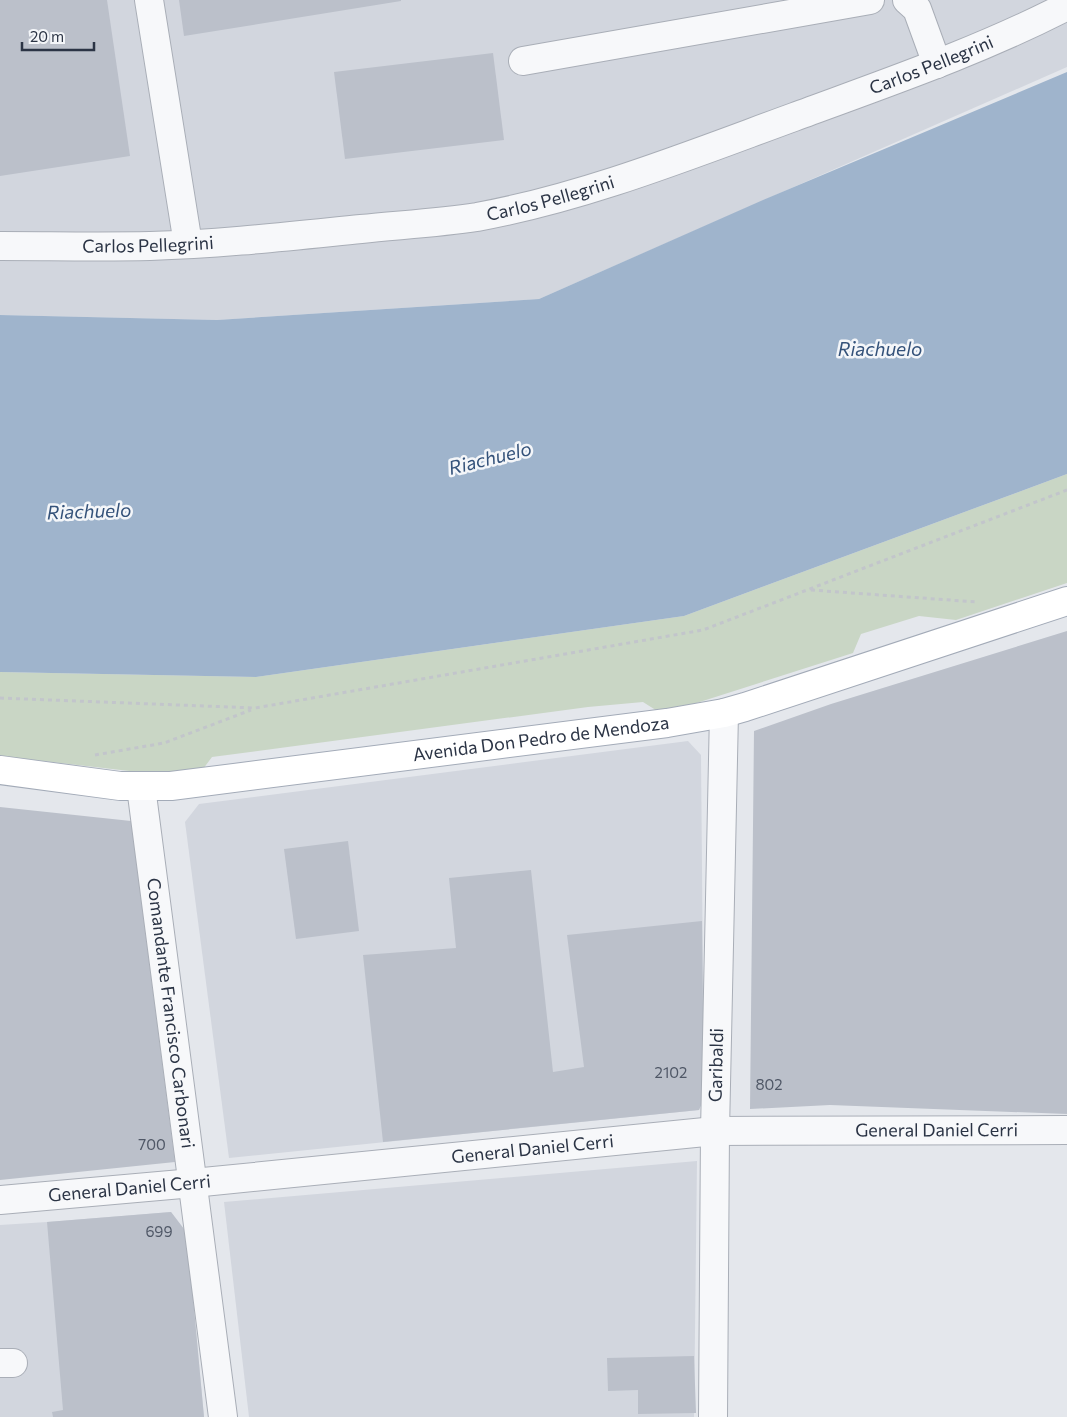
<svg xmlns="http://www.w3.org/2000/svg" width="1067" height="1417" viewBox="0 0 1067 1417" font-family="Commissioner,sans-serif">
<rect width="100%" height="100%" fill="#e4e7ec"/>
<g fill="#d2d6de">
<path d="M0,0H1067V67L539,299L217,320L0,315Z"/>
<path d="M688,741L701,755L704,1098L699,1110L229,1158L185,822L199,804Z"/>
<path d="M697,1161L694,1417H249L224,1202Z"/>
<path d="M171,1212L187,1233L204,1417H0V1225L47,1222Z"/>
</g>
<path fill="#c9d6c5" d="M1067,474V583L956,620L919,616L861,634L853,653L662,714L643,702L588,707L212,757L200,773L138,772L0,756V672L256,677L684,616Z"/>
<path fill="#9fb4cc" d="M1067,72V474L684,616L256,677L0,672V315L217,320L539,299L763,200Z"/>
<g fill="#bbc0ca">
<path d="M0,0H107L130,156L0,176Z"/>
<path d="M179,0H401V1L184,36Z"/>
<path d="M493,53L504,140L345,159L334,72Z"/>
<path d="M1067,631V1114L830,1105L750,1109L754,731L831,704Z"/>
<path d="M0,807L131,821L175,1162L0,1180Z"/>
<path d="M348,841L359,931L296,939L284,849Z"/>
<path d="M531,870L553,1072L584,1067L567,935L702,921L704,1098L699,1110L383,1142L363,955L456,948L449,878Z"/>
<path d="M171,1212L187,1233L204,1417H53L52,1412L63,1410L47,1222Z"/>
<path d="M694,1356L696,1413L638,1414V1390L608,1391L607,1358Z"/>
</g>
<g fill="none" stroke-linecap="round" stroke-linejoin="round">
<g stroke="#a9aeb7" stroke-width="30">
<g id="minor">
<path d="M149,0L188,244"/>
<path d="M907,0L917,9L937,64"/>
<path d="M523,61L870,0"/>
<path id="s1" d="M0,246C50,246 100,247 150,246C221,244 291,236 361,229C399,225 438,223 477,217C586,197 690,155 794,117C886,83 980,51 1067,6"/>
<path id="s2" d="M141,787L223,1417"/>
<path id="s3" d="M0,1200L193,1183L715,1131L1067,1130"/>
<path d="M0,1363H13"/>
<path id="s4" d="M713,1417L715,1131L724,713"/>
</g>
</g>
<g stroke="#a3abb8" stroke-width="30">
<g id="major">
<path id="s5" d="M0,770L120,786H171L667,723L724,713L745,707L1067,601"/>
</g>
</g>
<g stroke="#c2c5cb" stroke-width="3" stroke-dasharray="4 4" stroke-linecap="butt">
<path d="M811,590L977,602"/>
<path d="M0,698L255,708L703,630L1067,490"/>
<path d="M95,755L164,743L251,710"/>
</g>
<use href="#minor" stroke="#f7f8fa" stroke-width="28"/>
<use href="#major" stroke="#fff" stroke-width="28"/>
</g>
<g text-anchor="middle" stroke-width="5" stroke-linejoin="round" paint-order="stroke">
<g font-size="15" fill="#4f5766">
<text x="671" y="1078">2102</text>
<text x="769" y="1090">802</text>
<text x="152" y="1150">700</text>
<text x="159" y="1237">699</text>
</g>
<g font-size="18" fill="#2b3445" stroke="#f4f6f9">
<text dy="6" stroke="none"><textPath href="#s1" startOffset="958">Carlos Pellegrini</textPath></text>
<text dy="6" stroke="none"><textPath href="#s1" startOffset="554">Carlos Pellegrini</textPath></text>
<text dy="6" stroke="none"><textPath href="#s1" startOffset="148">Carlos Pellegrini</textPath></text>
<text dy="6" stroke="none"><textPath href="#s5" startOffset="545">Avenida Don Pedro de Mendoza</textPath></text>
<text dy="6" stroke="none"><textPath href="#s2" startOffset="228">Comandante Francisco Carbonari</textPath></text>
<text dy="6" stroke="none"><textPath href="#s4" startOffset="352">Garibaldi</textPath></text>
<text dy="6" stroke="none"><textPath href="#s3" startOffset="940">General Daniel Cerri</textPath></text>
<text dy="6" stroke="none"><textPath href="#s3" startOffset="535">General Daniel Cerri</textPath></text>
<text dy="6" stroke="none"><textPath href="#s3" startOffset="130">General Daniel Cerri</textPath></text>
</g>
<g font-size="19" font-style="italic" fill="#34527a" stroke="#f4f6f9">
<text x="880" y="356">Riachuelo</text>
<text transform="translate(490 458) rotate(-14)" y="7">Riachuelo</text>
<text transform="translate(89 511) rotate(-2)" y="7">Riachuelo</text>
</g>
</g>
<path d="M22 42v8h72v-8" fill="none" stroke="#2b3445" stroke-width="2.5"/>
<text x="30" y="42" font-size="15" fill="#2b3445" stroke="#f4f6f9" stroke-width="4" paint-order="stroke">20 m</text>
</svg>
